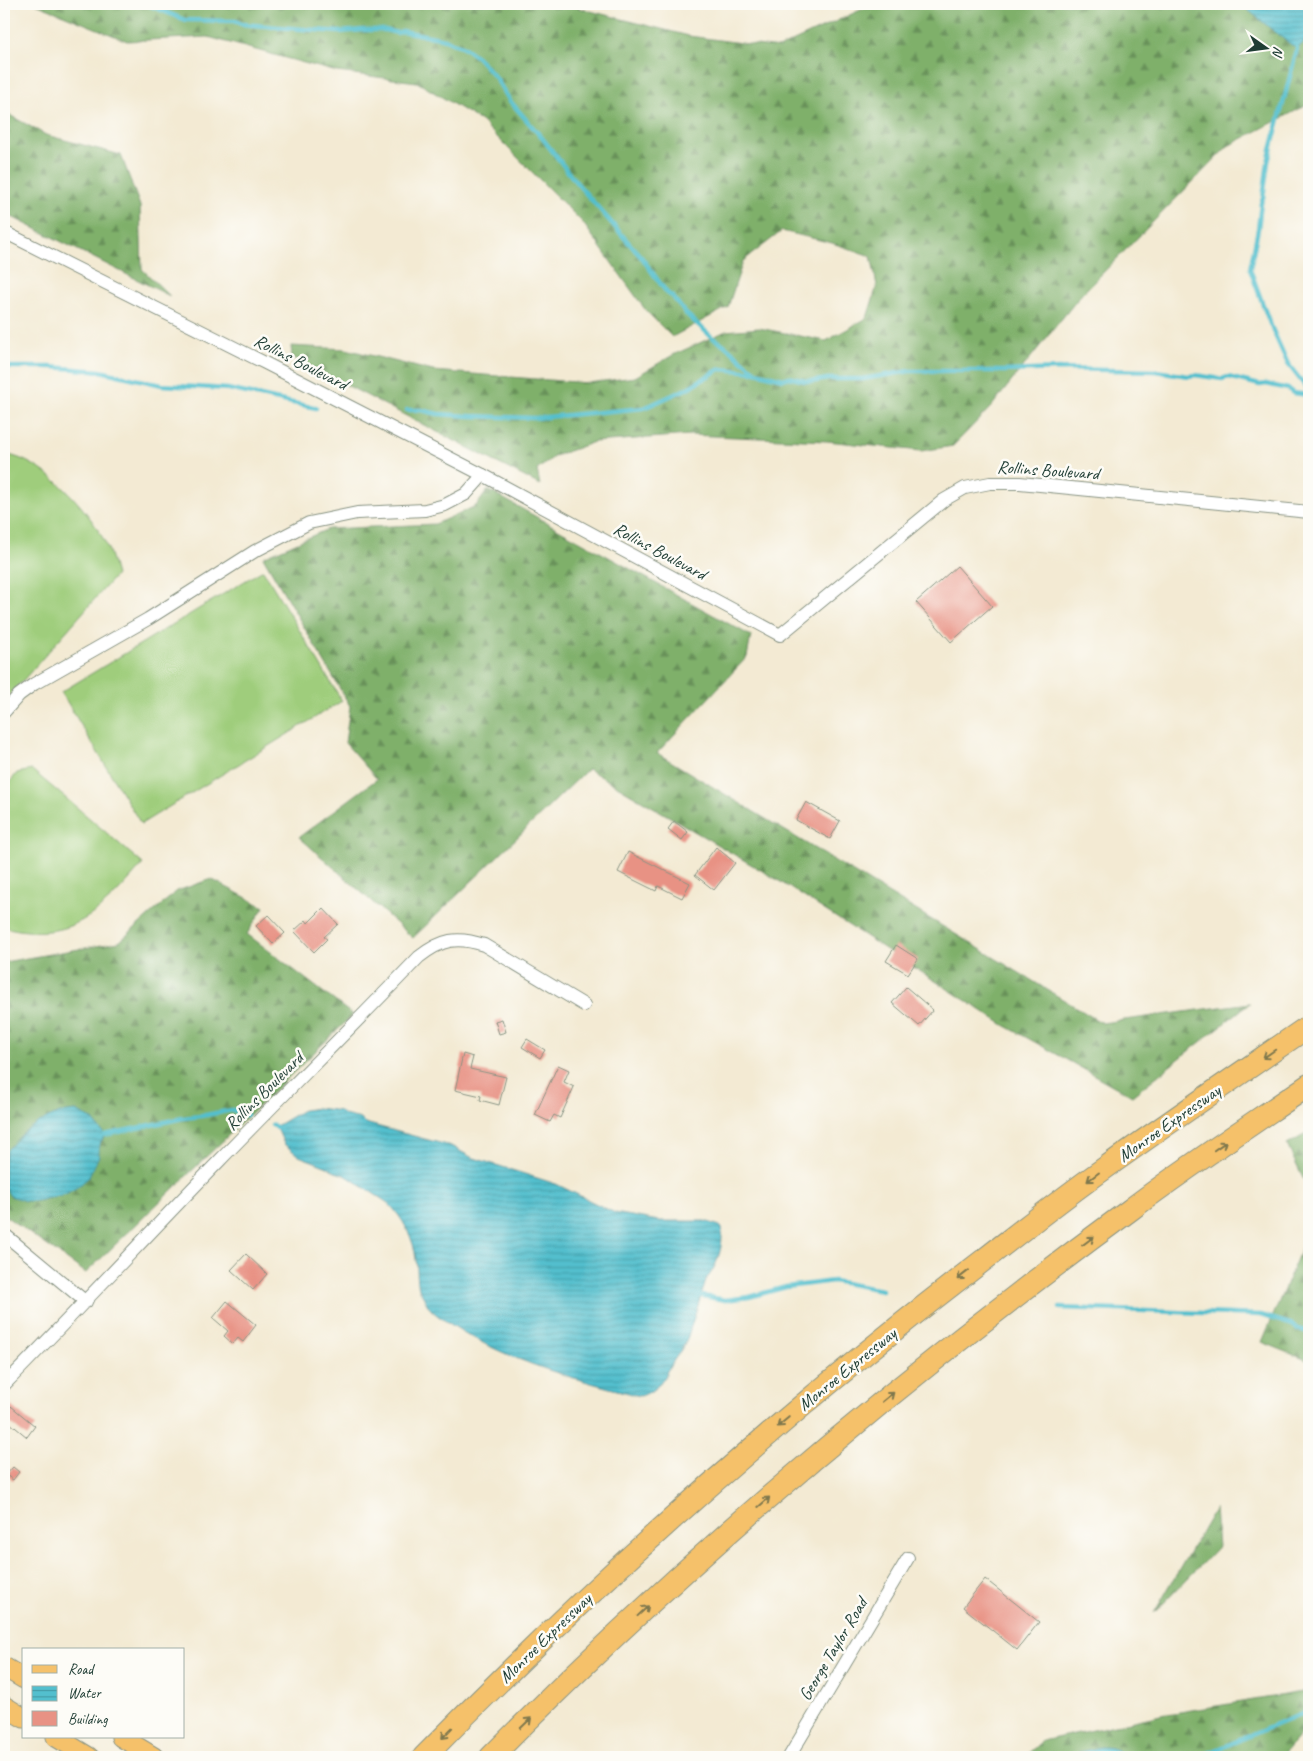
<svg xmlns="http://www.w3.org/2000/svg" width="1313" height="1761" viewBox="0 0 1313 1761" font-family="Caveat,sans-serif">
<defs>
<pattern id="forest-firs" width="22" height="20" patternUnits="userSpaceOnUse" patternTransform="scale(1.25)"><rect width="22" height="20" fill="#7fb06b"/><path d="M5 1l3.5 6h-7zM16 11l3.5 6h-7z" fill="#679059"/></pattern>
<pattern id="water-rules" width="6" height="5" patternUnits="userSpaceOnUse" patternTransform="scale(1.25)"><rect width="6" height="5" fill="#53bfce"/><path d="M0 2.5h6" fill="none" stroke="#449ca8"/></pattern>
</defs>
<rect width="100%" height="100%" fill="#fdfcf7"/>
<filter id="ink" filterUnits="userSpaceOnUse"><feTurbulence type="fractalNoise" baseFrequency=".02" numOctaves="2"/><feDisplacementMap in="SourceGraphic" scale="10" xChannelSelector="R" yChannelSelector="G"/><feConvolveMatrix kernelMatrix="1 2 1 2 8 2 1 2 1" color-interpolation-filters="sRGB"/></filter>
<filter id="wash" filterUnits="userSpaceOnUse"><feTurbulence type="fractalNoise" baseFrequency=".0096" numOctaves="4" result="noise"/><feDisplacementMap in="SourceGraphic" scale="20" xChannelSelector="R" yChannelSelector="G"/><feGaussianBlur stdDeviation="1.12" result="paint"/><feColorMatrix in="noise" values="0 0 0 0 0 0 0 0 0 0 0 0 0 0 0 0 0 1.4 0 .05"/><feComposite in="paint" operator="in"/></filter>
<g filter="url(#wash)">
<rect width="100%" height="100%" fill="#f3ead3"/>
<g fill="url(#forest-firs)" stroke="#4f7650">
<path d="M36,4H563L689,36L779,48L873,4H1309V104L1228,146L1081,295L991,407L953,446L921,451L827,441L690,435L594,442L555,456L537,470L540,485L292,357L291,346L346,349L433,371L588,383L635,377L673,355L726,331L759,328L826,341L867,318L877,286L871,256L832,243L782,231L743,261L728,307L672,337L647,312L583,223L481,121L417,82L337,72L208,37L127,41Z"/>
<path d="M4,112L46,135L121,155L140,206L142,269L170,296L4,213Z"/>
<path d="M488,490L751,636L747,657L657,753L1102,1023L1250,1003L1132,1096L1004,1025L776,879L588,769L413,938L299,837L377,779L345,743L350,706L263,557L328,529L435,524L476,506Z"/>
<path d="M211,879L264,907L247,934L353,1015L86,1273L4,1215V962L119,942L177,891Z"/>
<path d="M1309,1132V1191L1287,1145Z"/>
<path d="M1309,1230V1361L1262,1342Z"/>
<path d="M1215,1508L1218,1547L1154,1613Z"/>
<path d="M1309,1691V1726L1281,1757H1024L1042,1741L1161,1715Z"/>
</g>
<g fill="#9fcd7b" stroke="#5f8558">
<path d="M4,454C44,460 87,507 105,542C110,552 113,564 116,575L19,685L4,699Z"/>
<path d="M263,570L342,701L141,824L61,692Z"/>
<path d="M32,770L80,810L143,864C102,911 72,944 4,927V790L17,773Z"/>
</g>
<g fill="url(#water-rules)" stroke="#397e81">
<path d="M1240,4H1309V38L1297,49C1277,35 1259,18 1240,4Z"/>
<path d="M318,1108L340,1111L344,1115L361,1119L365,1123L451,1146L471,1157L556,1184L615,1213L659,1221H705L720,1226C726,1239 717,1268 707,1278L686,1342L667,1371C665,1382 650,1394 640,1396C575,1379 508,1362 452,1325C444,1320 434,1314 429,1307C426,1303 424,1297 421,1293C416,1284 418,1270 416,1260C414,1238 403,1218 388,1203L345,1175L335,1172L330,1168L299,1156L284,1144L276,1126L303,1110Z"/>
<path d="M76,1111L92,1119L105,1135L99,1145V1156L89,1177L79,1186L66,1194L37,1201H25L10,1196L4,1187V1162L7,1150L24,1132L39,1122L60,1113Z"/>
<path d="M1100,1747C1109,1747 1119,1748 1123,1757H1072L1080,1752Z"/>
</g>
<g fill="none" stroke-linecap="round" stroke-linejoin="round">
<g stroke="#53bfce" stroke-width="4.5">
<path d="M146,4L185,20L236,21L241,24L339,32L364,30H385L397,33L402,31L445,39L452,43L462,46L477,57L495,77L510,101L543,139L575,181L642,258L667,293L673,297L685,313L713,338L723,344L755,371"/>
<path d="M1296,45L1297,49L1268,162L1263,198L1261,203L1258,229L1250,269L1270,324L1288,364L1309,391"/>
<path d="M4,367H51L100,371L162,385L228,389L316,408"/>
<path d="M407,410H421L438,414L470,416L536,418L644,408L686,389L720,369L756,372L783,379L789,377L805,381H816L828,379H863L910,371H1004L1059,369L1156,371L1189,376L1195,375L1222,379L1228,377L1260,385L1266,384L1288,389L1293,393L1309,395"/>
<path d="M272,1125L281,1129"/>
<path d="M105,1135L183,1118L201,1116L232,1110L247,1115"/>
<path d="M697,1295L725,1300L749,1297L786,1287L833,1281L882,1290"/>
<path d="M1060,1308L1261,1315L1293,1325L1297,1329L1309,1332"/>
<path d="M1199,1757L1309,1711"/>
</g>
</g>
<g id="blocks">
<g fill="#e89284">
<path d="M957,566L992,606L951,642L916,602Z"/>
<path d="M806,802L840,821L830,839L796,820Z"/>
<path d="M674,821L688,832L682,840L668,829Z"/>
<path d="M716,847L735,863L714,890L695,875Z"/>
<path d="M628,852L690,883L682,898L658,886L656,891L618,872Z"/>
<path d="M323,908L338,924L324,937L327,939L314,952L294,931L306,920L308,923Z"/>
<path d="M268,915L285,933L273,944L256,926Z"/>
<path d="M896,945L918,959L908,974L886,961Z"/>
<path d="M906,987L933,1010L919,1026L892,1003Z"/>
<path d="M502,1019L506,1032L499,1034L495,1021Z"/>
<path d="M527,1039L545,1050L540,1058L522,1047Z"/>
<path d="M463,1054L473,1057L470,1069L506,1077L499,1105L480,1100L481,1096L455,1090Z"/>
<path d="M558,1065L569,1070L564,1082L574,1087L560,1118L554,1115L550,1122L535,1115Z"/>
<path d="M246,1254L267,1274L253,1290L231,1270Z"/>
<path d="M227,1301L256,1325L243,1342L238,1338L233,1344L224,1336L228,1331L213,1318Z"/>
<path d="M11,1406L35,1426L27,1437L4,1418V1415Z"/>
<path d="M13,1467L19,1472L13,1480L6,1475Z"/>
<path d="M985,1579L1039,1622L1017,1650L963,1607Z"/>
</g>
</g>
</g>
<g filter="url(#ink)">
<use href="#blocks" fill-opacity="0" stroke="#899484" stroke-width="1"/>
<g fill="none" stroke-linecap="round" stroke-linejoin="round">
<g stroke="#899484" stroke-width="14">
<g id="minor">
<path d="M4,232L265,363L483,475L780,635L944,500L965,488L990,483H1020L1309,512"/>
<path d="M4,712L19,695L34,684L148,619L255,551L309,523L357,513L425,510L445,505L466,494L483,475"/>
<path d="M4,1234L86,1302"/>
<path d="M4,1385C77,1311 148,1234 221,1159C287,1091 354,1025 419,957C442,939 457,936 484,945L584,1005"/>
<path d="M789,1757L908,1558"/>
</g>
</g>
<g stroke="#899484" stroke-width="21">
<g id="primary">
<path d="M4,1667L24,1679"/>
<path d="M4,1706L24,1718"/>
<path d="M56,1737L89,1757"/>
<path d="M121,1737L154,1757"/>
</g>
</g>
<g stroke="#899484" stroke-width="24">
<g id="motorway">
<path d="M424,1757C599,1578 786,1411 985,1259C1025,1228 1064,1197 1105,1168C1172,1120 1241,1073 1309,1026"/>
<path d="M491,1757C688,1557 904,1376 1130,1210C1188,1166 1249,1126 1309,1085"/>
</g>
</g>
<use href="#minor" stroke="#fff" stroke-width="12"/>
<use href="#primary" stroke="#f5c16b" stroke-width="19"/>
<use href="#motorway" stroke="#f5c16b" stroke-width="22"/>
</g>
<defs><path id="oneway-shaft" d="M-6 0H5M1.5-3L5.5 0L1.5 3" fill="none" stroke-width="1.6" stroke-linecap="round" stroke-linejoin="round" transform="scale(1.25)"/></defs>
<g stroke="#7f784d">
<use href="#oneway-shaft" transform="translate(1269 1054) rotate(145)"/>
<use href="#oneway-shaft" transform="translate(1220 1146) rotate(-35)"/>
<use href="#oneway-shaft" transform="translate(1093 1177) rotate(143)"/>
<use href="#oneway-shaft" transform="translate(1088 1241) rotate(-37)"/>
<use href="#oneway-shaft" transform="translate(963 1275) rotate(142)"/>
<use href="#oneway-shaft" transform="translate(888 1397) rotate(-39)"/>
<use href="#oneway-shaft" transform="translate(783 1422) rotate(140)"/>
<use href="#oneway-shaft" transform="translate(764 1502) rotate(-41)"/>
<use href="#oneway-shaft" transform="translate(643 1611) rotate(-43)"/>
<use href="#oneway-shaft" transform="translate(526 1723) rotate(-44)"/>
<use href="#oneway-shaft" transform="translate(447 1733) rotate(134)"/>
</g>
</g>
<g text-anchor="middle" stroke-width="5" stroke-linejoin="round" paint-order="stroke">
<g font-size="18" fill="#1f3d34" stroke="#fdfcf7">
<text transform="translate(301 362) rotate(27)" y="6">Rollins Boulevard</text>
<text transform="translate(1048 470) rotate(4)" y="6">Rollins Boulevard</text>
<text transform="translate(660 551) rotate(28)" y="6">Rollins Boulevard</text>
<text transform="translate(264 1091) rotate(-45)" y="6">Rollins Boulevard</text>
<text transform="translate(1169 1123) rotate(-35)" y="6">Monroe Expressway</text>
<text transform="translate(847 1369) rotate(-39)" y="6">Monroe Expressway</text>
<text transform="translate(545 1638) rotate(-44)" y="6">Monroe Expressway</text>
<text transform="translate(833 1649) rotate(-59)" y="6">George Taylor Road</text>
</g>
</g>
<rect width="1313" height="1761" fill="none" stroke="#fdfcf7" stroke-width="20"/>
<rect x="22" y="1648" width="162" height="90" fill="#fdfcf7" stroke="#a4b0a9"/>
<rect x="32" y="1665" width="25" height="8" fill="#f5c16b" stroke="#a4b0a9"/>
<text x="68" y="1674" font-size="15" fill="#1f3d34">Road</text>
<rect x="32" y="1686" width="25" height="15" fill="url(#water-rules)" stroke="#a4b0a9"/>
<text x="68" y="1698" font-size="15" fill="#1f3d34">Water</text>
<rect x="32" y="1711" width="25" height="15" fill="#e89284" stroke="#a4b0a9"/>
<text x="68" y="1724" font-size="15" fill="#1f3d34">Building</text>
<g transform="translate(1266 48) rotate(104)" stroke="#fdfcf7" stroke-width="4" paint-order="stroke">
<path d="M0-4L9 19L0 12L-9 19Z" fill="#1f3d34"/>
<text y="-8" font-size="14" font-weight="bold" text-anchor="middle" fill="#1f3d34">N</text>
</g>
</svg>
